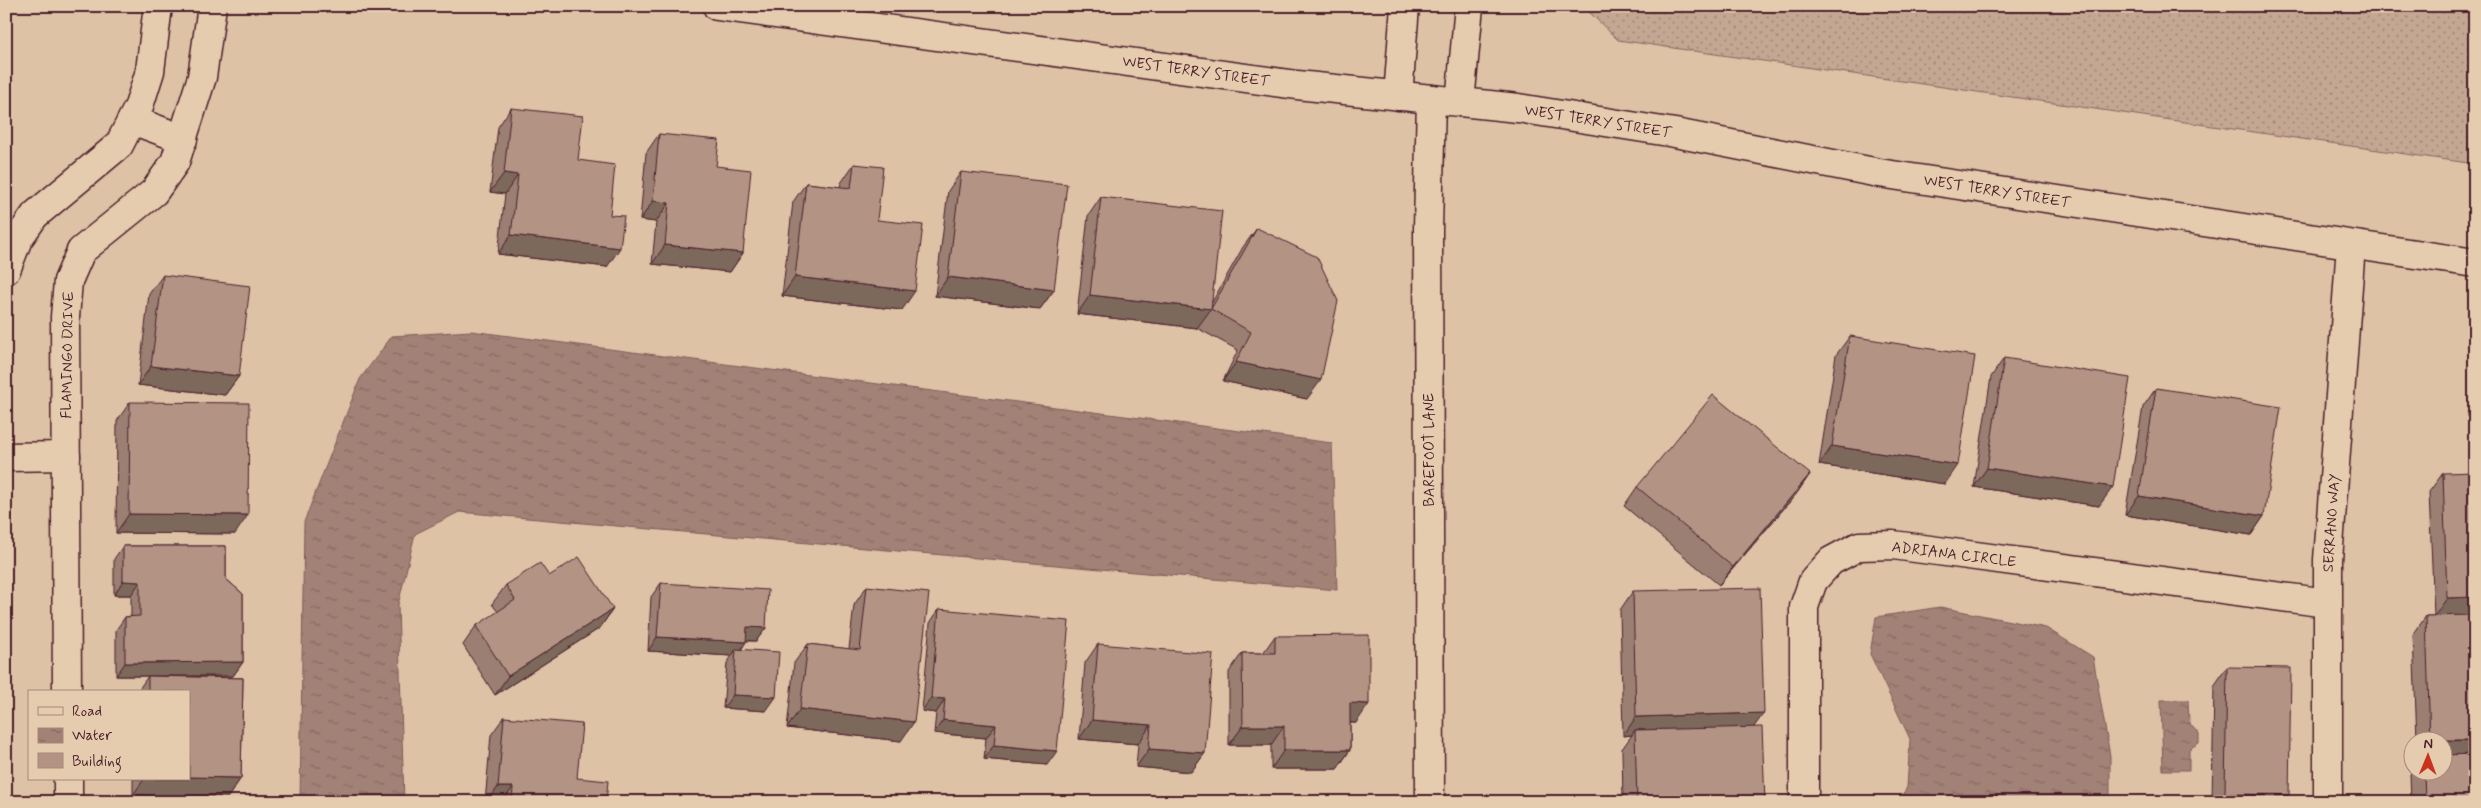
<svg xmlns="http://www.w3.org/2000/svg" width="2481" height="808" viewBox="0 0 2481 808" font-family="Mynerve,sans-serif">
<defs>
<pattern id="grass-dots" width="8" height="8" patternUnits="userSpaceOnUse" patternTransform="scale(1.25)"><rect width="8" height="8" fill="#c4a792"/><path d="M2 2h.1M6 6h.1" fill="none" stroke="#a18777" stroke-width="1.8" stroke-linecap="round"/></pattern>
<pattern id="water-ripples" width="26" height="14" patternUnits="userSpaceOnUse" patternTransform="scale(1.25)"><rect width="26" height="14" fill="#a28176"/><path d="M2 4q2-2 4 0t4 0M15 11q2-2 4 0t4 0" fill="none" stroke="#866961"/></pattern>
</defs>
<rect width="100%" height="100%" fill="#ddc2a6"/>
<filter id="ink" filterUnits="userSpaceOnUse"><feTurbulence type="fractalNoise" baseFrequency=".02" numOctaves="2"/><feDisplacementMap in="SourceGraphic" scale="10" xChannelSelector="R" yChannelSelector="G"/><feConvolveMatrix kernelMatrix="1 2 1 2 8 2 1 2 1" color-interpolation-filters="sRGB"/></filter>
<g filter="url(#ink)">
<path fill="url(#grass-dots)" stroke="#87635e" d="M1583,6H2475V164L1618,40Z"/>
<g fill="url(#water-ripples)" stroke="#7f5a58">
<path d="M471,331L1332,443L1337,590L459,512L415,534L398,605L404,802H300L304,522L360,379L392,336Z"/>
<path d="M1940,607L2046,628L2093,657L2110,756V802H1900L1907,787L1910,739L1870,654L1876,617Z"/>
<path d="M2161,700H2188L2189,723L2199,734V743L2189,749V770H2163Z"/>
</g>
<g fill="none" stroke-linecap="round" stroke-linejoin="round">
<g stroke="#4a1f2b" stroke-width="31">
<g id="minor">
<path d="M1398,96L1405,6"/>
<path d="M1460,102L1469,6"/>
<path d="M132,120L183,139"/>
<path d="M6,270L18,239L35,215L119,145L139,106L150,71L158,6"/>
<path d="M6,457L66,456"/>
<path d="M67,692L65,317L68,281L81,251L154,192L175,162L202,77L212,6"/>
<path d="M68,779V802"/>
<path d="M1430,802L1428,229L1431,99"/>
<path d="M1804,802V607L1813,581L1831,561L1859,546L1893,545L2327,603"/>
<path d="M2328,802V560L2351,245"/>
</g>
</g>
<g stroke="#4a1f2b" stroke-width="31">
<path id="tertiary" d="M717,6L1297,85L1518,108L1675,133L1879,173L2475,263"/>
</g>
<use href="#minor" stroke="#e6ccae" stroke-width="28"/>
<use href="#tertiary" stroke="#e6ccae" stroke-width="28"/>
</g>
<g fill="#9a7f72" stroke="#4a1f2b">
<path d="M511,108L578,160L610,215L607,267L498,254L505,194L490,192L498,127Z"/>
<path d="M659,134L716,166L743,253L730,272L652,264L656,222L640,220L646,153Z"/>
<path d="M854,164L877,220L902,310L782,296L793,202L806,183L840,187L841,183Z"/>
<path d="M961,172L1054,290L1040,309L935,296L948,191Z"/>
<path d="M1101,197L1211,304L1243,247L1257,228L1307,399L1223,381L1238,350L1197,328L1077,314L1088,216Z"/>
<path d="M163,275L239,376L225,395L138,385L149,294Z"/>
<path d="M1850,336L1945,484L1819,465L1836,355Z"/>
<path d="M2004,358L2099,506L1974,487L1991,377Z"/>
<path d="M2156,388L2264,516L2251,535L2125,515L2143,407Z"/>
<path d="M130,402L235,534L116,533L117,421Z"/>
<path d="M2443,473L2475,802H2411L2410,774L2414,770H2424L2444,740H2417L2413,635L2426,616H2434L2429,492Z"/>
<path d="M1810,474L1797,493L1719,585L1624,506L1637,487Z"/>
<path d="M123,546H226V579L243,594V662L233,676H160L243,678L241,778L228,797L133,795V779H189V692H137L148,676H116V630L125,617L131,616V595H114V559Z"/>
<path d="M549,576L613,609L600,628L495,695L463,645L476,626L498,612L492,604L506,585Z"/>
<path d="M661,583L766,628L756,641H746L741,650L766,711L723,708L727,663L732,656L648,651L651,597Z"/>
<path d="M867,586L901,741L787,728L794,663L808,644L849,649L854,605Z"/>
<path d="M1633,591L1754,727L1765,802H1623L1622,749L1632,735L1623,736L1620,610Z"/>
<path d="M939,609L1047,765L984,759L986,738L934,733L936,713L922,711L930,623Z"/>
<path d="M1275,636L1356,723H1350V750L1337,769H1271V745H1229V672L1242,653H1263Z"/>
<path d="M1098,644L1205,753L1191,772L1136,767L1138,744L1079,739L1085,663Z"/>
<path d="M2227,667L2284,802H2212L2214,686Z"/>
<path d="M504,717L577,778L606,802H485L491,735Z"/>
</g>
<g fill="#7d685c" stroke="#4a1f2b">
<path d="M504,173L518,175L505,194L490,192Z"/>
<path d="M653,201L669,203L656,222L640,220Z"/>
<path d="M511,235L620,248L607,267L498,254Z"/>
<path d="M665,245L743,253L730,272L652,264Z"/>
<path d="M795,277L915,291L902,310L782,296Z"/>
<path d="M948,277L1054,290L1040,309L935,296Z"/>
<path d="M1090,295L1211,309L1197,328L1077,314Z"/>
<path d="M1236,362L1321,380L1307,399L1223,381Z"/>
<path d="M151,366L239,376L225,395L138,385Z"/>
<path d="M1832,446L1958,465L1945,484L1819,465Z"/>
<path d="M1987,468L2113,487L2099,506L1974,487Z"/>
<path d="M1810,474L1797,493L1719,585L1733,567Z"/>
<path d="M2139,496L2264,516L2251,535L2125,515Z"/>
<path d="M129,514L248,515L235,534L116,533Z"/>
<path d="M123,581L140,582L131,595H114Z"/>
<path d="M2475,597V616L2434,617L2447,598Z"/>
<path d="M613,609L600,628L495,695L508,676Z"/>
<path d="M747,627L766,628L756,641L738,640Z"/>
<path d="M657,637L746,642L737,656L736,649L732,656L648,651Z"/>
<path d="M243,662L233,676H116L125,663Z"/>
<path d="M733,695L776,697L766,711L723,708Z"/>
<path d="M931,698L945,699L936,713L922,711Z"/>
<path d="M1350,703L1369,704L1356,723L1337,722Z"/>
<path d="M800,709L914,722L901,741L787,728Z"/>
<path d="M1764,713L1751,731L1635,730L1632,735L1623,736L1636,717Z"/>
<path d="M943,720L996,725L986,738L934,733Z"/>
<path d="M1092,720L1151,725L1138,744L1079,739Z"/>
<path d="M1243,726H1284L1271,745H1229Z"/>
<path d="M2475,740V758L2444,759V741Z"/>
<path d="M994,745L1057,751L1047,765L984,759Z"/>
<path d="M1149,749L1205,753L1191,772L1136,767Z"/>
<path d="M1284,750H1350L1337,769H1271Z"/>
<path d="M189,777L241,778L228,797L133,795L144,779H189Z"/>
<path d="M498,787H513L503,802H487Z"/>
<path d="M2225,794L2289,795L2284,802H2219Z"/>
</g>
<g fill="#b39484" stroke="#4a1f2b">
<path d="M511,108L583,116L578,160L615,165L610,215L624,216L620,248L511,235L518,175L504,173Z"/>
<path d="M659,134L719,140L716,166L751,170L743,253L665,245L669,203L653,201Z"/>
<path d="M854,164L883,167L877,220L923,225L915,291L795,277L806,183L851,188Z"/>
<path d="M961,172L1067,184L1054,290L948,277Z"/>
<path d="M1101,197L1222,211L1211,309L1090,295Z"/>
<path d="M1257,228L1317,257L1338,301L1321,380L1236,362L1251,332L1211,309Z"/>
<path d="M163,275L250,286L239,376L151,366Z"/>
<path d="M1850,336L1975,356L1958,465L1832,446Z"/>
<path d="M2004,358L2130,378L2113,487L1987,468Z"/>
<path d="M2156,388L2281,407L2264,516L2139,496Z"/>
<path d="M1713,395L1810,474L1733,567L1637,487Z"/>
<path d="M130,402L249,403L248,515L129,514Z"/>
<path d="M2475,472V597L2447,598L2443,473Z"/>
<path d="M123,546H226V579L243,594V662L125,663V617L140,616V582L123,581Z"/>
<path d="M579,557L613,609L508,676L476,626L515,600L506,585L540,563L549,576Z"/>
<path d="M661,583L768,590L766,628L747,627L746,642L657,637Z"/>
<path d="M867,586L929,593L914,722L800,709L808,644L860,650Z"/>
<path d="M1760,588L1764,713L1636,717L1633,591Z"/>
<path d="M939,609L1069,621L1057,751L994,745L996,725L943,720L945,699L931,698Z"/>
<path d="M2475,615V740H2430L2426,616Z"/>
<path d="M1369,635V704L1350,703V750H1284V726H1243L1242,653H1275V636Z"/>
<path d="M1098,644L1213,654L1205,753L1149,749L1151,725L1092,720Z"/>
<path d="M736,649L779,652L776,697L733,695Z"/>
<path d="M2227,667L2291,668L2289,795L2225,794Z"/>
<path d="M148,676L243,678L241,778L189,777V692H148Z"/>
<path d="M504,717L582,724L577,778L608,781L606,802H512L513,787H498Z"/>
<path d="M1762,727L1765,802H1637L1635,730Z"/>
<path d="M2475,754V802H2425L2424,770H2444V755Z"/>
</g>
</g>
<g text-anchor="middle" stroke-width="4.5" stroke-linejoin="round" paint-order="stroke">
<g font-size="15" fill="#4a1f2b" stroke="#e6ccae">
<text transform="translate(1196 71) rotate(8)" y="5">WEST TERRY STREET</text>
<text transform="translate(1598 121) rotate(9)" y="5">WEST TERRY STREET</text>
<text transform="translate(1997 191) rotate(9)" y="5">WEST TERRY STREET</text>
<text transform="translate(67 355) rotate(-89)" y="5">FLAMINGO DRIVE</text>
<text transform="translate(1429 450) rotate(-90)" y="5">BAREFOOT LANE</text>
<text transform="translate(2331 523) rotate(-86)" y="5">SERRANO WAY</text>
<text transform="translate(1954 554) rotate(7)" y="5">ADRIANA CIRCLE</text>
</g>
</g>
<rect width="2481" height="808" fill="none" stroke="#e6ccae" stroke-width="25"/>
<rect x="12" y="12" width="2456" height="783" fill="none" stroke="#4a1f2b" stroke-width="2" filter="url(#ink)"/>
<rect x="28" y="690" width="162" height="90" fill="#e6ccae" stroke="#a8877a"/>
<rect x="38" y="707" width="25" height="8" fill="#e6ccae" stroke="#a8877a"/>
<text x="72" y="716" font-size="15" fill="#4a1f2b">Road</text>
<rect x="38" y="728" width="25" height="15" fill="url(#water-ripples)" stroke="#a8877a"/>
<text x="72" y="740" font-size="15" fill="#4a1f2b">Water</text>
<rect x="38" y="753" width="25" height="15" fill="#b39484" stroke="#a8877a"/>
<text x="72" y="766" font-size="15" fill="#4a1f2b">Building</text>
<g transform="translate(2428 756) rotate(1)"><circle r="24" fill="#e6ccae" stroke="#a8877a"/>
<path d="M0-4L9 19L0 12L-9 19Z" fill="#c8321e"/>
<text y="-8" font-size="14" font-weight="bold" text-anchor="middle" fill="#4a1f2b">N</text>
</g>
</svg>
